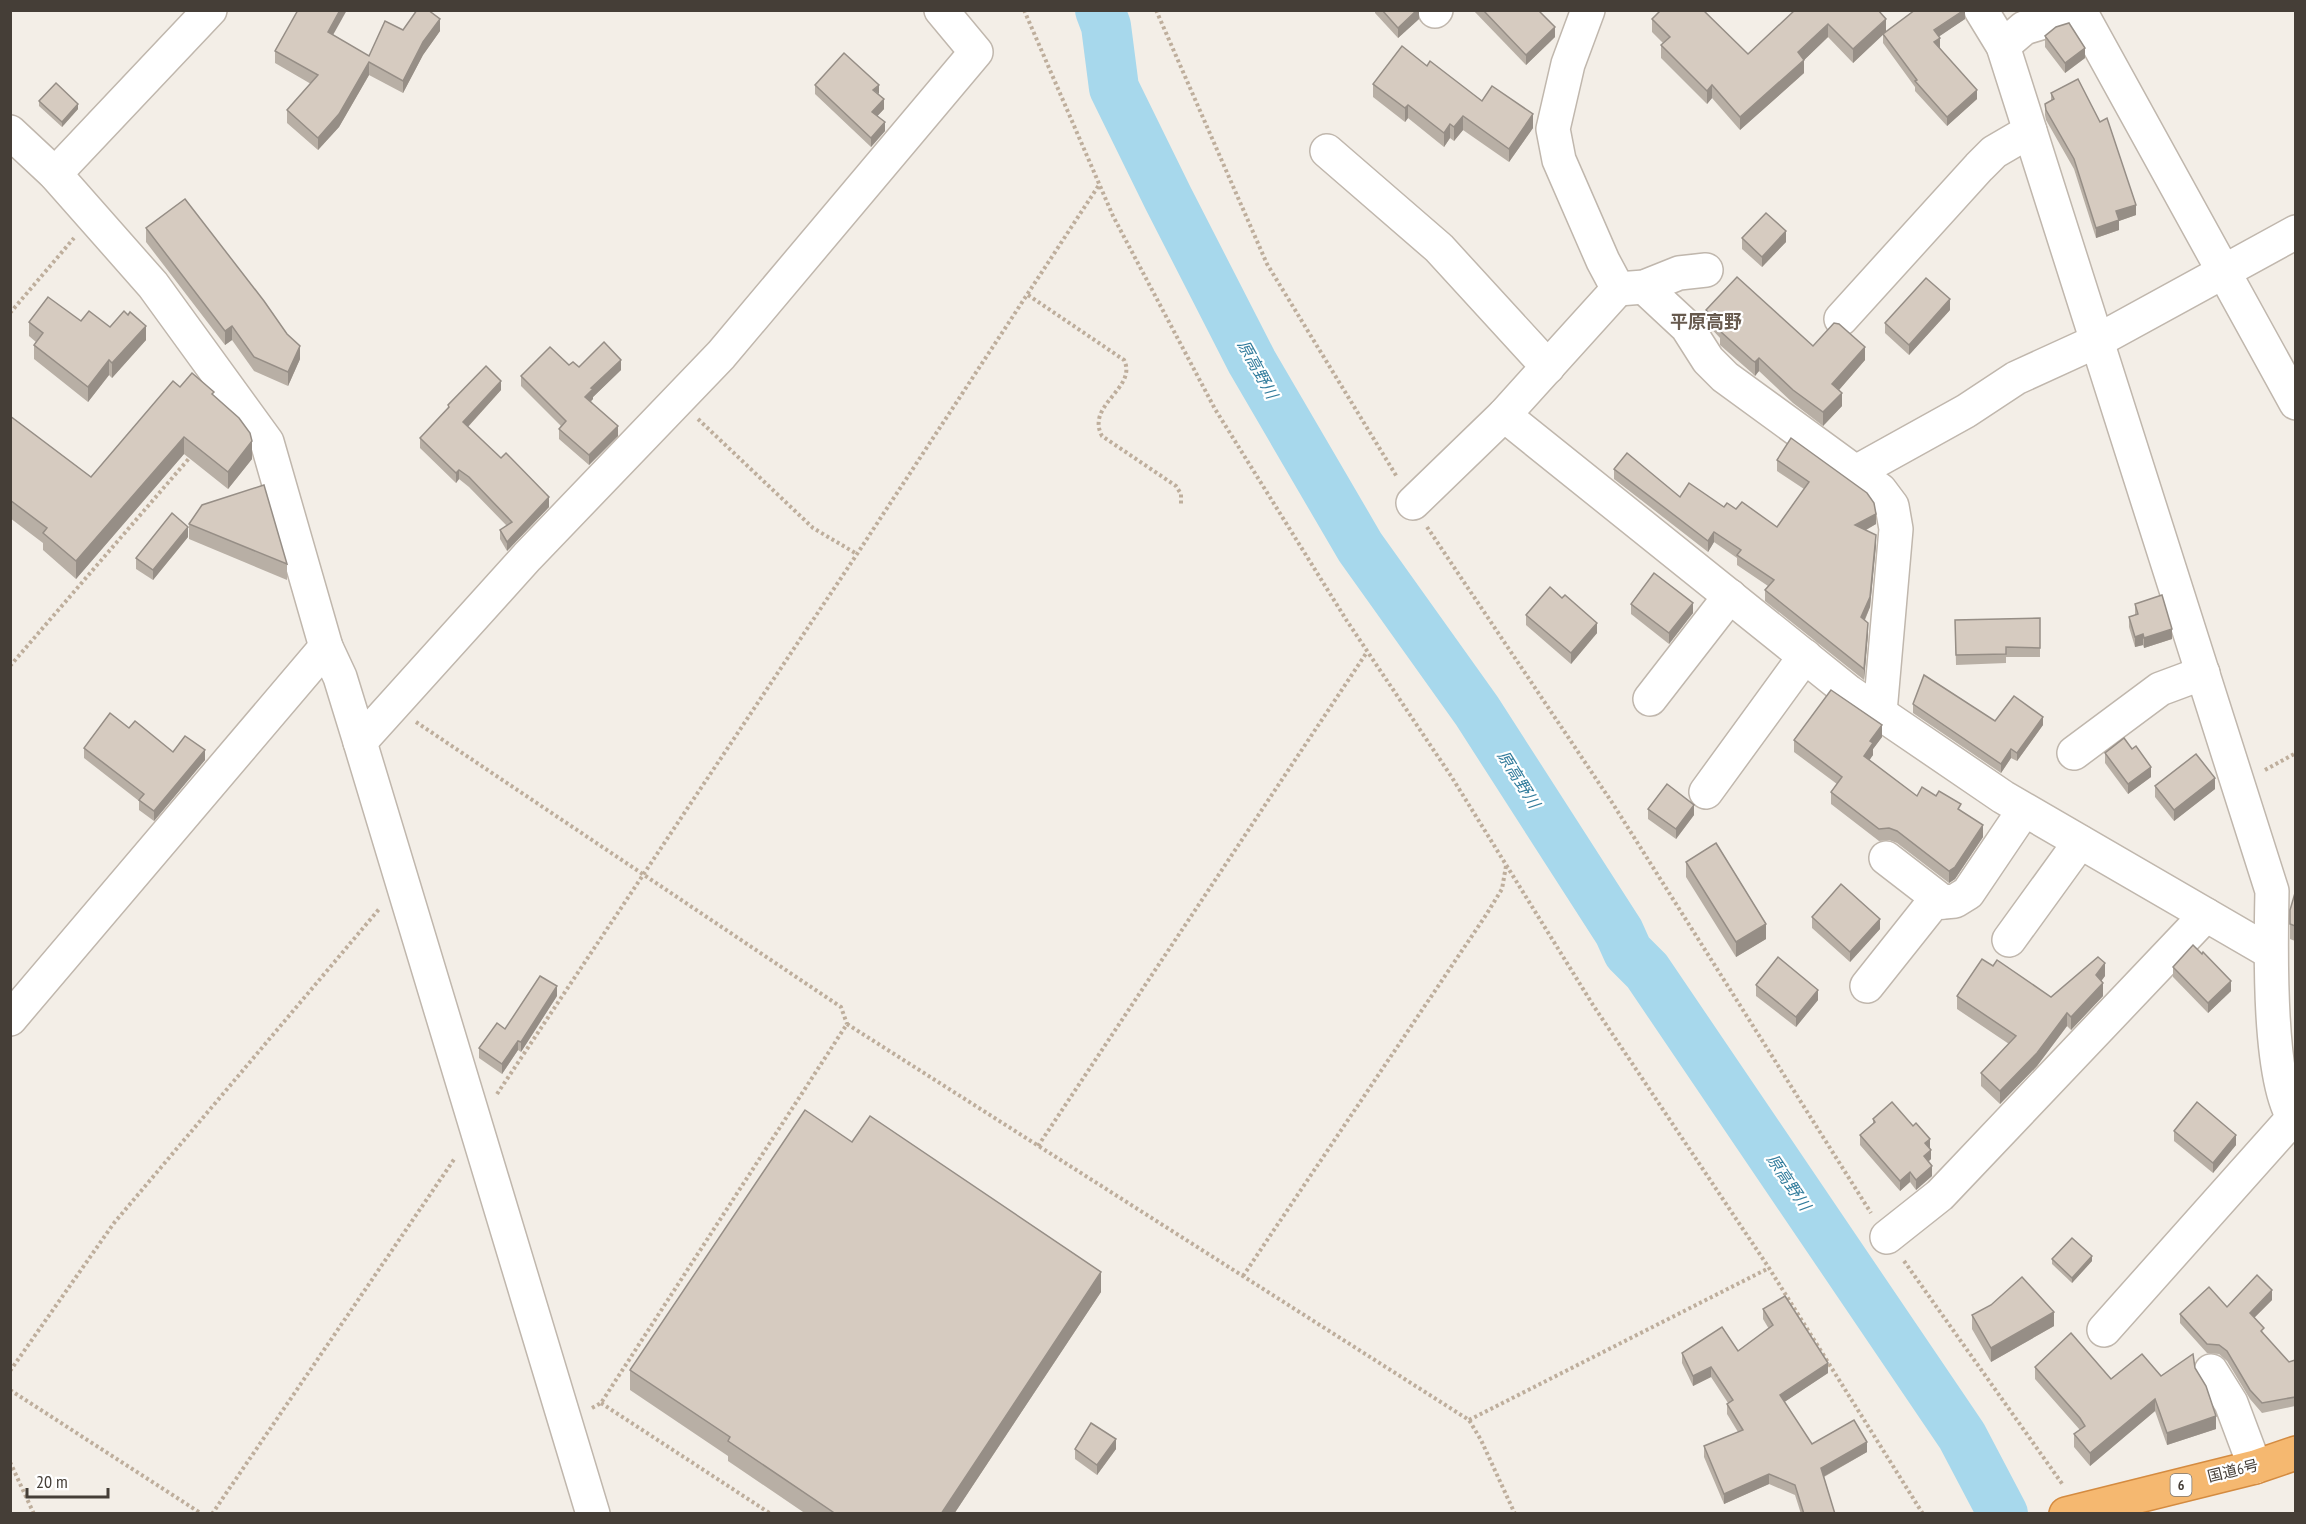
<svg xmlns="http://www.w3.org/2000/svg" width="2306" height="1524" viewBox="0 0 2306 1524" font-family="'PT Sans Narrow','Noto Sans JP',sans-serif">
<rect width="100%" height="100%" fill="#f3eee7"/>
<g fill="none" stroke-linecap="round" stroke-linejoin="round">
<path stroke="#a7d8ec" stroke-width="50" d="M1100,10L1106,26L1114,88L1168,198L1252,362L1360,547L1477,711L1619,932L1628,952L1647,971L1962,1436L2003,1514"/>
<g stroke="#c0b7ad" stroke-width="36">
<g id="minor">
<path d="M1588,10L1568,64L1553,129L1559,160L1603,261L1618,289L1644,287L1679,273L1706,270"/>
<path d="M1981,10L2003,46L2272,891C2271,938 2267,1086 2296,1121"/>
<path d="M1435,11L1436,10"/>
<path d="M2003,46L2024,28L2080,11L2296,403"/>
<path d="M10,132L55,174L153,285L267,442L326,647L340,677L360,742L593,1514"/>
<path d="M1327,151L1439,248L1548,367"/>
<path d="M55,174L210,10"/>
<path d="M1644,287L1687,327L1708,360L1725,377L1880,490L1892,506L1896,529L1880,712"/>
<path d="M1841,319L1979,167L1994,152L2030,131"/>
<path d="M1504,415L1849,692L2003,797L2270,952"/>
<path d="M1856,472L1966,411L2016,378L2097,341L2296,232"/>
<path d="M1413,503L1504,415L1618,289"/>
<path d="M1650,699L1730,596"/>
<path d="M360,742L527,557L721,355L976,52L941,10"/>
<path d="M2074,753L2160,689L2203,673"/>
<path d="M1706,792L1805,656"/>
<path d="M1886,858L1943,902"/>
<path d="M2009,940L2080,842"/>
<path d="M1867,986L1933,903L1955,901L1968,893L2024,810"/>
<path d="M10,1019L326,647"/>
<path d="M1887,1237L1940,1195L2206,915"/>
<path d="M2104,1330L2293,1118"/>
<path d="M2211,1371L2231,1403L2255,1467"/>
</g>
</g>
<g stroke="#d48b40" stroke-width="36">
<path id="highway" d="M2066,1514L2255,1467L2296,1453"/>
</g>
<g stroke="#beae9c" stroke-width="4" stroke-dasharray="3 3" stroke-linecap="butt">
<path d="M1024,10L1113,216L1215,409L1347,621L1451,776L1593,1005L1769,1268L1923,1514"/>
<path d="M1156,10L1267,264L1397,477"/>
<path d="M1028,295L1124,360C1138,388 1085,405 1102,436L1176,486L1181,494V504"/>
<path d="M10,313L74,238"/>
<path d="M698,419L813,528L857,554"/>
<path d="M1427,527L1613,804L1871,1213"/>
<path d="M10,666L192,455"/>
<path d="M416,722L841,1007L847,1024"/>
<path d="M2265,770L2296,753"/>
<path d="M497,1094L857,554L1099,185"/>
<path d="M1038,1146L1367,652"/>
<path d="M1904,1261L2063,1485"/>
<path d="M1243,1276L1486,915L1502,889L1506,866"/>
<path d="M10,1371L114,1223L380,908"/>
<path d="M10,1390L202,1514"/>
<path d="M601,1403L771,1514"/>
<path d="M592,1408L601,1403L847,1024L1469,1420L1481,1440L1515,1514"/>
<path d="M1469,1420L1769,1268"/>
<path d="M10,1462L34,1514"/>
<path d="M212,1514L455,1158"/>
</g>
<use href="#minor" stroke="#fff" stroke-width="33"/>
<use href="#highway" stroke="#f5b870" stroke-width="33"/>
</g>
<g fill="#b8afa5">
<path d="M1375,10H1419V19L1398,38L1375,13Z"/>
<path d="M1473,10H1538L1555,37L1526,65Z"/>
<path d="M1795,10L1885,32L1965,10V19L1939,36L1940,48H1939L1977,99L1947,126L1915,91V87L1883,43V34L1853,63L1828,37L1804,60V73L1740,130L1712,98L1707,104L1661,58V45L1663,43L1652,32V19L1748,54Z"/>
<path d="M403,30L440,31L423,55L403,93L369,75L339,127L318,150L287,123V110L311,84L275,63V51L333,35L369,56Z"/>
<path d="M2045,36L2085,58L2065,73L2045,47Z"/>
<path d="M1427,66L1482,101L1533,128L1509,162L1463,130L1454,141L1450,138L1444,147L1408,118L1405,122L1373,97V84Z"/>
<path d="M815,85L879,94L884,109L877,116L885,131L871,147L815,94Z"/>
<path d="M2051,93L2136,215L2119,221V230L2096,238L2074,169L2046,120L2045,115V104L2051,101Z"/>
<path d="M39,101L78,109L62,127L39,106Z"/>
<path d="M146,228L300,359L288,386L254,371L232,340L225,345L146,242Z"/>
<path d="M1742,238L1786,242L1762,267L1742,249Z"/>
<path d="M1706,310L1813,346L1865,360L1839,390L1842,406L1823,426L1793,403L1759,371L1755,376L1752,373L1720,345V338L1706,323Z"/>
<path d="M1950,310L1909,355L1885,333V323Z"/>
<path d="M81,321L110,327L146,340L112,378L109,375L88,402L34,359V345L36,342L29,336V322Z"/>
<path d="M569,365L579,367L621,370L593,397V399L591,401L618,436L589,465L559,439V429L561,426L521,386V376Z"/>
<path d="M180,387L214,396L252,459L228,489L184,454L76,579L43,550V543L10,518V416L91,477Z"/>
<path d="M501,390L468,427L549,507L507,551L500,539V530L507,526L469,487L459,479L456,483L420,448V438L448,408V405Z"/>
<path d="M1777,460L1876,524L1866,530L1876,545L1870,607L1865,620L1868,634L1864,680L1765,601V590L1768,586L1737,565V558L1714,542L1708,552L1614,479V469L1680,497L1724,507L1736,509L1777,527L1804,489L1777,471Z"/>
<path d="M189,524L287,564V580L189,539Z"/>
<path d="M188,537L153,580L136,569V558Z"/>
<path d="M1631,604L1693,613L1669,644L1631,614Z"/>
<path d="M2135,604L2172,639L2144,648L2143,645L2135,647L2129,627V617L2135,615Z"/>
<path d="M1526,615L1597,633L1571,664L1526,625Z"/>
<path d="M2040,618V657H2006V663L1956,665L1955,620Z"/>
<path d="M1913,704L1995,721L2043,725L2017,761L2011,758L2001,773L1913,713Z"/>
<path d="M129,728L173,752L205,760L154,821L139,810V801L84,758V748Z"/>
<path d="M1882,737L1873,749V755L1869,760L1917,796L1961,811L1983,837L1955,879L1949,883L1897,843L1889,840L1879,841L1831,804V792L1837,784L1794,752V740Z"/>
<path d="M2105,753L2151,777L2128,794L2105,763Z"/>
<path d="M2155,786L2215,789L2174,821L2155,797Z"/>
<path d="M1648,809L1694,815L1676,839L1648,819Z"/>
<path d="M1686,862L1766,939L1736,957L1686,877Z"/>
<path d="M2295,893V941L2290,939V910Z"/>
<path d="M1812,917L1880,929L1850,962L1812,928Z"/>
<path d="M1993,966L2051,997L2105,976L2101,981L2103,996L2071,1030L2067,1026L2037,1066L2000,1104L1981,1086V1073L2009,1044L1957,1009V996Z"/>
<path d="M2173,967L2231,991L2208,1013L2173,977Z"/>
<path d="M1756,985L1818,1000L1796,1027L1756,996Z"/>
<path d="M557,996L521,1052L518,1050L502,1074L479,1058V1048L505,1029Z"/>
<path d="M1873,1119L1913,1126L1930,1148L1931,1159L1928,1162L1932,1176L1916,1190L1910,1182L1900,1191L1860,1145V1135L1873,1124Z"/>
<path d="M2174,1131L2236,1145L2213,1173L2174,1141Z"/>
<path d="M852,1142L1101,1292L954,1514H806L728,1461V1456L630,1390V1370Z"/>
<path d="M2052,1259L2092,1261L2072,1283L2052,1264Z"/>
<path d="M2272,1300L2254,1318L2264,1334L2289,1362L2295,1360V1406L2262,1413L2250,1399L2227,1361L2219,1354L2207,1353L2180,1323V1314Z"/>
<path d="M1763,1309L1828,1373L1784,1402L1812,1444L1867,1452L1824,1477L1835,1514H1801L1795,1495L1769,1484L1724,1504L1704,1457V1446L1738,1432L1727,1414V1404L1728,1403L1711,1377L1693,1386L1682,1363V1353L1738,1351L1769,1329L1763,1319Z"/>
<path d="M1972,1315L2054,1326L1991,1362L1972,1329Z"/>
<path d="M2035,1367L2111,1379L2161,1376L2195,1368L2216,1429L2167,1445L2155,1411L2090,1466L2074,1447V1434L2080,1430L2035,1379Z"/>
<path d="M1075,1449H1116L1097,1475L1075,1459Z"/>
</g>
<g fill="#968e86">
<path d="M340,10H347L328,44V32Z"/>
<path d="M1417,10H1419V19L1398,38V28Z"/>
<path d="M1964,10H1965V19L1934,40V30Z"/>
<path d="M440,19V31L423,55L403,93V81L423,42Z"/>
<path d="M1886,19V32L1853,63V49Z"/>
<path d="M1828,24V37L1798,66V52Z"/>
<path d="M1555,27V37L1526,65V55Z"/>
<path d="M1940,38V48L1934,52V42Z"/>
<path d="M2085,48V58L2065,73V63Z"/>
<path d="M1804,60V73L1740,130V117Z"/>
<path d="M369,62V75L339,127L318,150V138Z"/>
<path d="M879,85V94L873,90Z"/>
<path d="M1712,85V98L1707,104V91Z"/>
<path d="M1977,90V99L1947,126V117Z"/>
<path d="M884,99V109L872,122V112Z"/>
<path d="M78,104V109L62,127V122Z"/>
<path d="M1408,105V118L1405,122V108Z"/>
<path d="M1533,114V128L1509,162V149Z"/>
<path d="M1463,116V130L1454,141V127Z"/>
<path d="M885,122V131L871,147V138Z"/>
<path d="M1450,124V138L1444,147V133Z"/>
<path d="M2136,205V215L2119,221V230L2096,238V228L2116,211Z"/>
<path d="M1786,231V242L1762,267V257Z"/>
<path d="M1950,299V310L1909,355V345Z"/>
<path d="M146,326V340L112,378V363Z"/>
<path d="M232,326V340L225,345V331Z"/>
<path d="M300,346V359L288,386V372Z"/>
<path d="M1865,347V360L1832,398V384Z"/>
<path d="M1759,358V371L1755,376V362Z"/>
<path d="M109,360V375L88,402V387Z"/>
<path d="M621,360V370L593,397V399L585,407V397L591,388Z"/>
<path d="M501,381V390L463,432V422Z"/>
<path d="M1842,393V406L1823,426V412Z"/>
<path d="M618,426V436L589,465V455Z"/>
<path d="M184,437V454L76,579V561Z"/>
<path d="M252,441V459L228,489V472Z"/>
<path d="M459,470V479L456,483V473Z"/>
<path d="M549,497V507L507,551V542Z"/>
<path d="M1876,514V524L1855,536V525Z"/>
<path d="M188,527V537L153,580V570Z"/>
<path d="M1714,532V542L1708,552V541Z"/>
<path d="M1876,535V545L1870,607L1861,628V617Z"/>
<path d="M1693,603V613L1669,644V633Z"/>
<path d="M1597,623V633L1571,664V653Z"/>
<path d="M1868,623V634L1864,680V669Z"/>
<path d="M2172,629V639L2144,648V638Z"/>
<path d="M2143,634V645L2135,647V637Z"/>
<path d="M2043,717V725L2017,761V753Z"/>
<path d="M1882,725V737L1873,749V755L1864,768V756L1870,741Z"/>
<path d="M2011,749V758L2001,773V764Z"/>
<path d="M205,750V760L154,821V811Z"/>
<path d="M2151,767V777L2128,794V784Z"/>
<path d="M2215,778V789L2174,821V810Z"/>
<path d="M1694,805V815L1676,839V829Z"/>
<path d="M1983,825V837L1955,879L1949,883V871Z"/>
<path d="M1880,919V929L1850,962V952Z"/>
<path d="M1766,924V939L1736,957V942Z"/>
<path d="M2105,963V976L2096,988V975Z"/>
<path d="M2231,981V991L2208,1013V1003Z"/>
<path d="M2103,983V996L2071,1030V1017Z"/>
<path d="M557,986V996L521,1052V1042Z"/>
<path d="M1818,990V1000L1796,1027V1017Z"/>
<path d="M2067,1013V1026L2037,1066L2000,1104V1091Z"/>
<path d="M518,1041V1050L502,1074V1064Z"/>
<path d="M2236,1135V1145L2213,1173V1163Z"/>
<path d="M1930,1139V1149L1925,1143Z"/>
<path d="M1931,1150V1159L1924,1165V1156Z"/>
<path d="M1932,1166V1176L1916,1190V1180Z"/>
<path d="M1910,1172V1182L1900,1191V1181Z"/>
<path d="M2092,1256V1261L2072,1283V1278Z"/>
<path d="M1101,1272V1292L954,1514H941Z"/>
<path d="M2272,1290V1300L2250,1322V1313Z"/>
<path d="M2054,1312V1326L1991,1362V1348Z"/>
<path d="M1828,1363V1373L1780,1405V1395Z"/>
<path d="M1711,1367V1377L1693,1386V1376Z"/>
<path d="M2155,1399V1411L2090,1466V1453Z"/>
<path d="M2216,1416V1429L2167,1445V1433Z"/>
<path d="M1116,1439V1449L1097,1475V1465Z"/>
<path d="M1867,1442V1452L1821,1478V1468Z"/>
<path d="M1769,1474V1484L1724,1504V1494Z"/>
</g>
<g fill="#d6cbc0" stroke="#968e86" stroke-width="1.5">
<path d="M298,10H340L328,32L369,56L385,21L403,30L417,10H428L440,19L423,42L403,81L369,62L339,114L318,138L287,110L318,75L275,51Z"/>
<path d="M1382,10H1417L1398,28Z"/>
<path d="M1483,10H1538L1555,27L1526,55Z"/>
<path d="M1661,10H1703L1748,54L1795,10H1878L1886,19L1853,49L1828,24L1798,52L1804,60L1740,117L1712,85L1707,91L1661,45L1670,37L1652,19Z"/>
<path d="M1915,10H1964L1934,30L1940,38L1934,42L1977,90L1947,117L1915,81L1917,80L1883,34Z"/>
<path d="M2069,23L2085,48L2065,63L2045,36L2056,27Z"/>
<path d="M1402,46L1427,66L1430,61L1482,101L1492,86L1533,114L1509,149L1463,116L1454,127L1450,124L1444,133L1408,105L1405,108L1373,84Z"/>
<path d="M844,53L879,85L873,90L884,99L872,112L885,122L871,138L815,85Z"/>
<path d="M2078,79L2100,122L2107,118L2136,205L2116,211L2119,220L2096,228L2074,159L2046,110L2045,104L2054,99L2051,93Z"/>
<path d="M56,83L78,104L62,122L39,101Z"/>
<path d="M185,199L264,301L287,334L300,346L288,372L254,357L232,326L225,331L146,228Z"/>
<path d="M1766,213L1786,231L1762,257L1742,238Z"/>
<path d="M1737,277L1813,346L1834,323L1839,324L1865,347L1832,384L1842,393L1823,412L1793,390L1759,358L1755,362L1752,360L1720,331L1722,327L1706,310Z"/>
<path d="M1926,278L1950,299L1909,345L1885,323Z"/>
<path d="M48,297L81,321L89,311L110,327L124,311L128,315L130,312L146,326L112,363L109,360L88,387L34,345L43,333L29,322Z"/>
<path d="M604,342L621,360L591,388L593,389L585,397L618,426L589,455L559,429L566,421L521,376L550,347L569,365L573,362L579,367Z"/>
<path d="M486,366L501,381L463,422L501,458L506,453L549,497L507,542L500,530L512,522L469,477L459,470L456,473L420,438L449,407L448,405Z"/>
<path d="M192,373L214,392L212,394L239,418L250,433L252,441L228,472L184,437L76,561L43,533L47,528L10,500V416L91,477L173,381L180,387Z"/>
<path d="M1791,438L1867,493L1874,503L1876,514L1855,525L1876,535L1870,597L1861,617L1868,623L1864,669L1765,590L1774,580L1737,555L1741,550L1714,532L1708,541L1614,469L1627,453L1680,497L1689,483L1724,507L1727,503L1736,509L1742,502L1777,527L1809,482L1777,460Z"/>
<path d="M264,485L287,564L189,524L202,505Z"/>
<path d="M172,513L188,527L153,570L136,558Z"/>
<path d="M1654,573L1693,603L1669,633L1631,604Z"/>
<path d="M1550,587L1562,598L1565,595L1597,623L1571,653L1526,615Z"/>
<path d="M2162,595L2172,629L2144,638L2143,634L2135,637L2129,617L2138,614L2135,604Z"/>
<path d="M2040,618V648L2006,647V654L1956,655L1955,620Z"/>
<path d="M1924,675L1995,721L2014,696L2043,717L2017,753L2011,749L2001,764L1913,704Z"/>
<path d="M1831,690L1882,725L1870,741L1873,743L1864,756L1917,796L1922,787L1936,796L1939,791L1961,804L1958,809L1983,825L1955,867L1949,871L1897,831L1889,828L1879,829L1831,792L1842,777L1794,740Z"/>
<path d="M110,713L129,728L135,721L173,752L185,736L205,750L154,811L139,800L144,794L84,748Z"/>
<path d="M2124,738L2132,749L2136,746L2151,767L2128,784L2105,753Z"/>
<path d="M2196,754L2215,778L2174,810L2155,786Z"/>
<path d="M1667,784L1694,805L1676,829L1648,809Z"/>
<path d="M1716,843L1766,924L1736,942L1686,862Z"/>
<path d="M1841,884L1880,919L1850,952L1812,917Z"/>
<path d="M2295,893V926L2290,924V910Z"/>
<path d="M2193,945L2202,954L2203,952L2231,981L2208,1003L2173,967Z"/>
<path d="M1778,957L1818,990L1796,1017L1756,985Z"/>
<path d="M2098,957L2105,963L2096,975L2103,983L2071,1017L2067,1013L2037,1053L2000,1091L1981,1073L2016,1036L1957,996L1982,959L1993,966L1997,960L2051,997Z"/>
<path d="M540,976L557,986L521,1042L518,1041L502,1064L479,1048L497,1023L505,1029Z"/>
<path d="M1892,1102L1913,1126L1916,1123L1930,1139L1925,1143L1931,1150L1924,1156L1932,1166L1916,1180L1910,1172L1900,1181L1860,1135L1875,1122L1873,1119Z"/>
<path d="M2197,1102L2236,1135L2213,1163L2174,1131Z"/>
<path d="M805,1110L852,1142L870,1116L1101,1272L941,1514H836L728,1441L730,1437L630,1370Z"/>
<path d="M2072,1238L2092,1256L2072,1278L2052,1259Z"/>
<path d="M2257,1275L2272,1290L2250,1313L2264,1328L2261,1331L2289,1362L2295,1360V1397L2262,1403L2250,1390L2227,1351L2219,1345L2207,1344L2180,1314L2209,1287L2227,1307Z"/>
<path d="M2022,1277L2054,1312L1991,1348L1972,1315L1991,1305Z"/>
<path d="M1785,1296L1828,1363L1780,1395L1812,1444L1854,1420L1867,1442L1821,1468L1835,1514H1804L1795,1485L1769,1474L1724,1494L1704,1446L1743,1430L1727,1404L1733,1400L1711,1367L1693,1376L1682,1353L1722,1327L1738,1351L1773,1325L1763,1309Z"/>
<path d="M2071,1333L2111,1379L2142,1354L2161,1376L2193,1354L2195,1368L2206,1386L2216,1416L2167,1433L2155,1399L2090,1453L2074,1434L2085,1426L2080,1418L2035,1367Z"/>
<path d="M1091,1423L1116,1439L1097,1465L1075,1449Z"/>
</g>
<g text-anchor="middle" stroke-width="4.5" stroke-linejoin="round" paint-order="stroke">
<rect fill="#fff" stroke="#7d7873" stroke-width="1.5" x="2170.5" y="1474" width="21" height="22" rx="4.5"/>
<g font-size="14" font-weight="bold" fill="#453e37">
<text x="2181" y="1490">6</text>
</g>
<g font-size="15" fill="#453e37" stroke="#fff">
<text transform="translate(2233 1471) rotate(-14)" y="5">国道6号</text>
</g>
<g font-size="16" font-style="italic" fill="#327c9c" stroke="#fff">
<text transform="translate(1258 369) rotate(61)" y="6">原高野川</text>
<text transform="translate(1519 779) rotate(58)" y="6">原高野川</text>
<text transform="translate(1789 1182) rotate(56)" y="6">原高野川</text>
</g>
<g font-size="18" font-weight="bold" fill="#675a4e" stroke="#fff">
<text x="1706" y="328">平原高野</text>
</g>
</g>
<rect width="2306" height="1524" fill="none" stroke="#453e37" stroke-width="24"/>
<path d="M27 1488v9h81v-9" fill="none" stroke="#453e37" stroke-width="3"/>
<text x="36" y="1488" font-size="18" fill="#453e37" stroke="#ffffff" stroke-width="4.5" paint-order="stroke">20 m</text>
</svg>
